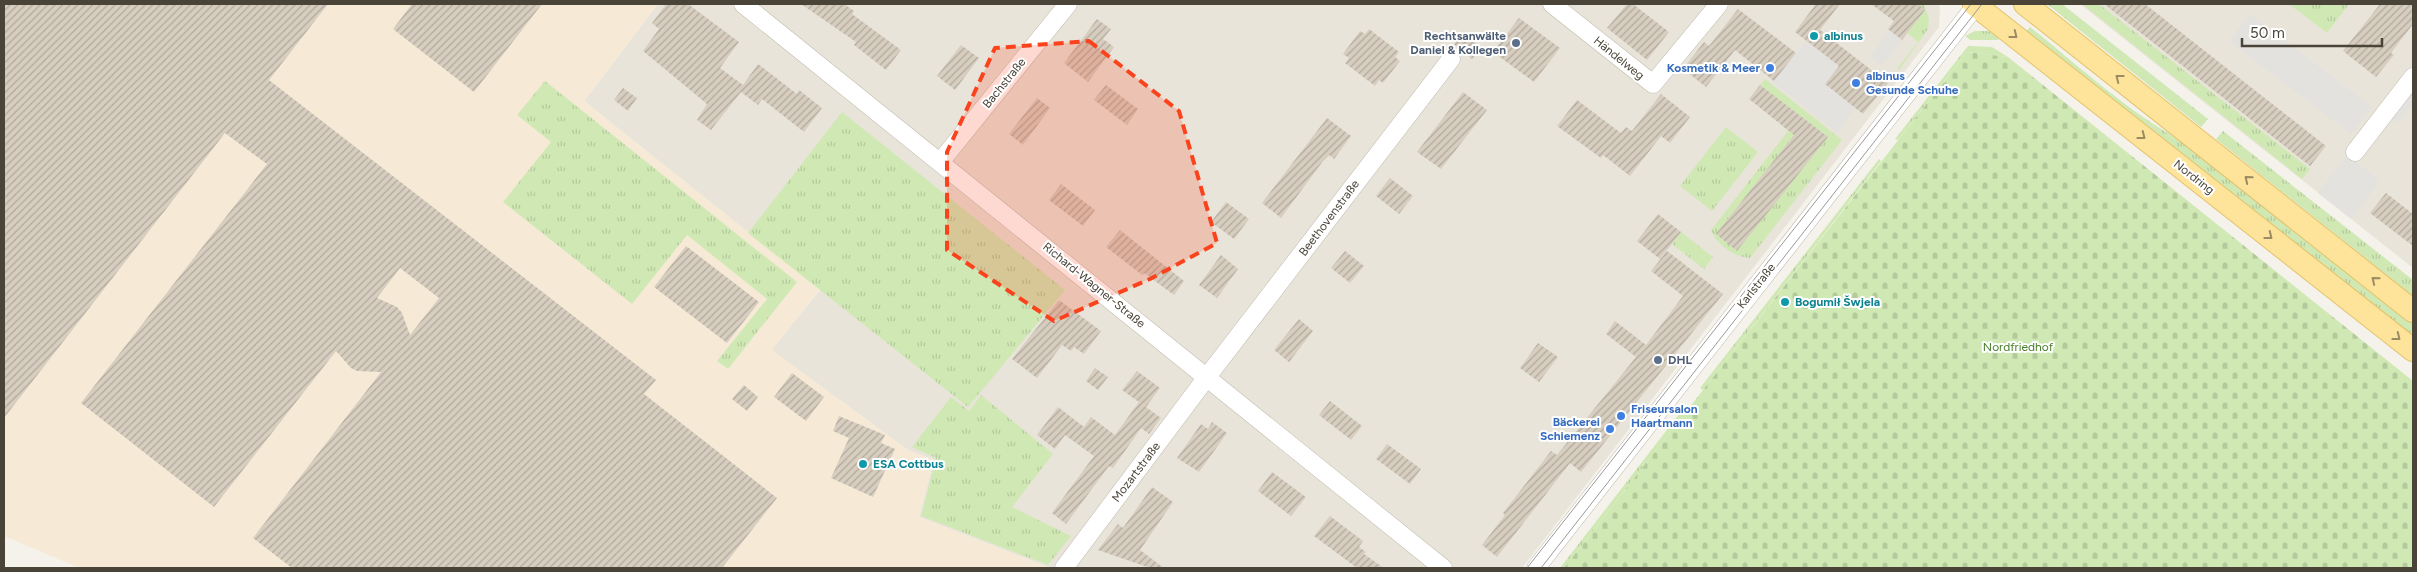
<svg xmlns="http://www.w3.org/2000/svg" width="2417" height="572" viewBox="0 0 2417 572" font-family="Figtree,sans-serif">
<defs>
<pattern id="grass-tufts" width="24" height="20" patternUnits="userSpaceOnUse" patternTransform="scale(1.25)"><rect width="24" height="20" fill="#d0e9b4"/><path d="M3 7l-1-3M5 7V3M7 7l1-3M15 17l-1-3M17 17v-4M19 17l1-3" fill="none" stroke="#b4c99c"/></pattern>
<pattern id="cemetery-stones" width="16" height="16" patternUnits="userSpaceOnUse" patternTransform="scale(1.25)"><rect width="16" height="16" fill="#d0e9b4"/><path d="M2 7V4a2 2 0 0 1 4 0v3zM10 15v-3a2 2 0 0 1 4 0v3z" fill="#b4c99c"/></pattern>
<pattern id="building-hatch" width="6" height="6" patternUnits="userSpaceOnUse" patternTransform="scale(1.25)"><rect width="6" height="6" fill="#d7cec0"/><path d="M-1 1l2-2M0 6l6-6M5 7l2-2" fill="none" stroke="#b0a99d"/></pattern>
</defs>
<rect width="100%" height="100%" fill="#f5f2eb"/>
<g fill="#e9e4d9">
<path d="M658,4H1938L1940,8L1939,27L1522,568H1050L919,517L934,460L908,450L771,350L820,290L584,101Z"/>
<path d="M2080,4H2413V268Z"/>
</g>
<path fill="#f6ead7" d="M4,4H658L584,101L820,289L772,350L908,450L934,460L919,517L1050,568H79L4,536Z"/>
<g fill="url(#grass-tufts)">
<path d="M1918,4H1924L1929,19L1928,29L1899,70L1897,69L1918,42L1907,33L1925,10Z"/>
<path d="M2047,4H2062L2208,119L2201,127Z"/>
<path d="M2082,4H2099L2310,169L2302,179Z"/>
<path d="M2289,4H2349L2327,33Z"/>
<path d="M2030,27C2080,67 2129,113 2185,143L2413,321V339L2025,33Z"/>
<path d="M1975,31H1988L2000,37L1998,40H1970L1965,36Z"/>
<path d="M1968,46L1992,47L2008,57L1967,52L1898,140L1895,139Z"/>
<path d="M1765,79L1842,140L1750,258C1734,257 1717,245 1711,230L1788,131L1782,126L1793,112L1760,85Z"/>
<path d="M545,81L797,282L728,369L717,361L767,299L687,235L632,304L503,202L551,142L517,115Z"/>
<path d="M842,112L1065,290L968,407L748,233Z"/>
<path d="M1726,127L1758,152L1712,211L1680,186Z"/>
<path d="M2223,131L2413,280V296L2216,139Z"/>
<path d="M1879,159L1881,161L1703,390L1700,388Z"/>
<path d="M1681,232L1713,257L1704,269L1672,244Z"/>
<path d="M981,395L1053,454L1012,507L1071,536L1048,565L921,516L936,458L912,447L951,397L969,411Z"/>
<path d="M1683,409L1686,412L1564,568H1560Z"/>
</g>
<path fill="url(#cemetery-stones)" d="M1967,52L2008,57L2413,381V568H1564Z"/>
<g fill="#e4e2df">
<path d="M2250,14L2372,107L2351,134L2229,41Z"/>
<path d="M1890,30L1902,40L1882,66L1870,57Z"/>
<path d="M1806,41L1839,66L1825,84L1856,108L1837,133L1773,82Z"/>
<path d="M2413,84V103L2397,123L2388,116Z"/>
<path d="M2347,155L2380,181L2351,219L2318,193Z"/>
</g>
<g fill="url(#building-hatch)" fill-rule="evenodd">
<path d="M4,4H328L269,80L656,380L644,394L777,498L722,568H292L253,538L381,372L357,371L351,368L336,351L214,507L81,403L267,164L225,133L4,418ZM400,268L439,298L410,335L402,313L397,307L377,298Z"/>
<path d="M412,4H542L474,92L393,29Z"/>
<path d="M666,4H688L739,42L720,68L743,85L758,64L797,94L799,90L822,108L804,132L762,99L758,105L741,92L711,130L697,120L707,104L643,51L659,29L652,23Z"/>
<path d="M801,4H844L854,11L852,14L901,50L886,70L854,45L856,42Z"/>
<path d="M1627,4H1633L1669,32L1647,60L1607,28Z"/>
<path d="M1816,4H1840L1820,30L1888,83L1863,114L1825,84L1839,66L1795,32Z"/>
<path d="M1871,4H1918L1925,10L1902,40L1888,29L1894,21Z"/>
<path d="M2104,4H2145L2326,146L2310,166Z"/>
<path d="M2380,4H2413V24L2391,53L2394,55L2376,77L2343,51Z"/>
<path d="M1738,9L1796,53L1774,81L1735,50L1706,87L1683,69L1704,42L1709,46Z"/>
<path d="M1519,18L1560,48L1534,82L1493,52Z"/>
<path d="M1097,19L1111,29L1103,39L1114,47L1088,82L1064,63Z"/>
<path d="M1369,29L1399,52L1395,57L1400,61L1383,83L1379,80L1375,86L1345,63L1349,58L1343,54L1360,31L1365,34Z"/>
<path d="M1464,33L1481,48L1472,59L1454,44Z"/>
<path d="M961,45L979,58L955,90L937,76Z"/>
<path d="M1106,85L1138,109L1127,125L1094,100Z"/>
<path d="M1760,85L1828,137L1737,251L1716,234L1794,135L1749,99Z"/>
<path d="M623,88L637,98L628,111L614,100Z"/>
<path d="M1463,92L1487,110L1441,169L1417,152Z"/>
<path d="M1661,94L1690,117L1670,143L1661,136L1630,176L1603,155L1601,158L1557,126L1577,100L1621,133L1626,127L1632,131Z"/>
<path d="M1037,98L1050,108L1023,145L1009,134Z"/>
<path d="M1327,118L1351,136L1334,159L1329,155L1323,161L1281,218L1262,203Z"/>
<path d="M1390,178L1413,196L1399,214L1376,196Z"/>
<path d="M1061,184L1095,210L1083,226L1049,200Z"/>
<path d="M2386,193L2413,214V246L2370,213Z"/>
<path d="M1226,202L1249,219L1234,239L1211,222Z"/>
<path d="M1658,214L1681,232L1660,259L1637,241Z"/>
<path d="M1120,230L1184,281L1174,295L1144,273L1142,275L1106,247Z"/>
<path d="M686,246L759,302L727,343L654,287Z"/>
<path d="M1345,251L1364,266L1350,283L1331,268Z"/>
<path d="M1667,251L1723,294L1581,472L1570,463L1497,557L1482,545L1505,515L1503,513L1551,451L1557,455L1636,357L1606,334L1615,321L1646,345L1683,296L1651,271Z"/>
<path d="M1221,255L1238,269L1217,298L1199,285Z"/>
<path d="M1059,300L1101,331L1084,354L1074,347L1071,351L1062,345L1037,378L1012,359Z"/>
<path d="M1299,319L1313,331L1289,362L1274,350Z"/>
<path d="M1538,343L1558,357L1539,382L1520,368Z"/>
<path d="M1095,368L1108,377L1098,390L1086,381Z"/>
<path d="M1137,371L1160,388L1146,407L1122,390Z"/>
<path d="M792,373L824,397L806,421L774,397Z"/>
<path d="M744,385L758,397L747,411L732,399Z"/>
<path d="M1330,401L1362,426L1351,440L1319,415Z"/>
<path d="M1139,402L1161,418L1149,434L1141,428L1113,468L1109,466L1066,524L1052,513L1094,456L1065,435L1055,449L1037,435L1058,407L1084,427L1091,417L1115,435Z"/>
<path d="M839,416L885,435L881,443L895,449L873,497L831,478L849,438L833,431Z"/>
<path d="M1212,422L1227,433L1199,472L1177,458L1201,424L1208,429Z"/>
<path d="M1387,444L1421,469L1410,484L1376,459Z"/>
<path d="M1272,472L1306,497L1291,516L1258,491Z"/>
<path d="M1152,487L1173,502L1140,550L1164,568H1150L1098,550L1118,524L1123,528Z"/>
<path d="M1330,516L1363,541L1359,547L1366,552L1364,554L1384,568H1357L1314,536Z"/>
</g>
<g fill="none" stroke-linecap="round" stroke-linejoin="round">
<g stroke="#c1baad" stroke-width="19">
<g id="minor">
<path d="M743,4L1443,568"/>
<path d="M1552,4L1653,84L1719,4"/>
<path d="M2355,152L2413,77"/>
<path d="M941,161L1068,4"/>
<path d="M1064,568L1207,377L1451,59"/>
<path d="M1536,568L1977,4"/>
</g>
</g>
<g stroke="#e4c26a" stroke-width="24">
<g id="major">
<path d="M1974,4L2413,350"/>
<path d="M2025,4L2413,311"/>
</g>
</g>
<use href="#minor" stroke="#fff" stroke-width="18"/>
<use href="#major" stroke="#fee49b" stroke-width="22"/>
<g stroke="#999" stroke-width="1">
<path d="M1527,568L1971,4"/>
<path d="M1541,568L1982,4"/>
</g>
</g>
<defs><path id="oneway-chevron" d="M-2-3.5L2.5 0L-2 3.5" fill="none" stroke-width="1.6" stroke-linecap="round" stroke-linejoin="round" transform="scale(1.25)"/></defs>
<g stroke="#9b8b65">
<use href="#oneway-chevron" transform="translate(2014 35) rotate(38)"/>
<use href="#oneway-chevron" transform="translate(2119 78) rotate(-142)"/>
<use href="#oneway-chevron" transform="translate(2142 136) rotate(38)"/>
<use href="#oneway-chevron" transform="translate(2248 179) rotate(-141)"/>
<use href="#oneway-chevron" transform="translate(2269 236) rotate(38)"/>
<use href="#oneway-chevron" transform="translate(2375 280) rotate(-141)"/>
<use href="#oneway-chevron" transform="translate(2397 337) rotate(38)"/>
</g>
<path fill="#fa431d" fill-opacity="0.2" stroke="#fa431d" stroke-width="4" stroke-dasharray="10 6" stroke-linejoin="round" d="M1089,41L1179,111L1217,243L1150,279L1054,321L947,250V152L995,48Z"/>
<g fill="#0f9aa8" stroke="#fff" stroke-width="2">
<circle cx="1814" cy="36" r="5"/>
<circle cx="1785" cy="302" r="5"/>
<circle cx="863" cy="464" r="5"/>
</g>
<g fill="#5c6f8a" stroke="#fff" stroke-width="2">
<circle cx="1516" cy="43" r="5"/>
<circle cx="1658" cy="360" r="5"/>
</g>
<g fill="#3f7fe0" stroke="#fff" stroke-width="2">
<circle cx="1770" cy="68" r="5"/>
<circle cx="1856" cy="83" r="5"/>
<circle cx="1621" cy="416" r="5"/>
<circle cx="1610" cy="429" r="5"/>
</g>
<g text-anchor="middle" stroke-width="4" stroke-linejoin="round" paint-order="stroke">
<g font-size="12" font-weight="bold" fill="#4e5e75" stroke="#fff" text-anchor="end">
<text x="1506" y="40">Rechtsanwälte<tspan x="1506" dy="14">Daniel &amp; Kollegen</tspan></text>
<text x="1668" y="364" text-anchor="start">DHL</text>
</g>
<g font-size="12" font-weight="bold" fill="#0d838f" stroke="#fff" text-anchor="start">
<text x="1824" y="40">albinus</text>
<text x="1795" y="306">Bogumił Šwjela</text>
<text x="873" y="468">ESA Cottbus</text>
</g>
<g font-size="12" fill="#4a4338" stroke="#fff">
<text transform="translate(1619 58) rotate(39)" y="4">Händelweg</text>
<text transform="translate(1004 83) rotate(-51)" y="4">Bachstraße</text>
<text transform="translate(2194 177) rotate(38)" y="4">Nordring</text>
<text transform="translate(1329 218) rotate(-53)" y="4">Beethovenstraße</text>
<text transform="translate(1094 285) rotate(39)" y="4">Richard-Wagner-Straße</text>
<text transform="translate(1756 286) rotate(-52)" y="4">Karlstraße</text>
<text transform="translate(1136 472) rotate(-53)" y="4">Mozartstraße</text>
</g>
<g font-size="12" font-weight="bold" fill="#366cbe" stroke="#fff" text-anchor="end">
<text x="1760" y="72">Kosmetik &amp; Meer</text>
<text x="1866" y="80" text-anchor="start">albinus<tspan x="1866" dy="14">Gesunde Schuhe</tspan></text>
<text x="1631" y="413" text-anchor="start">Friseursalon<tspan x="1631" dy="14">Haartmann</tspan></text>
<text x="1600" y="426">Bäckerei<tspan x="1600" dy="14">Schiemenz</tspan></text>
</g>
<g font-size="12" fill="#487d2a" stroke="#fff">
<text x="2018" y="351">Nordfriedhof</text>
</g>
</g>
<rect width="2417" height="572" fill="none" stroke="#4a4338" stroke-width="10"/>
<path d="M2242 38v8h140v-8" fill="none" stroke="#4a4338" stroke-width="2.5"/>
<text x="2250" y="38" font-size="15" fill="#4a4338" stroke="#ffffff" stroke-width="4" paint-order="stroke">50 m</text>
</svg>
